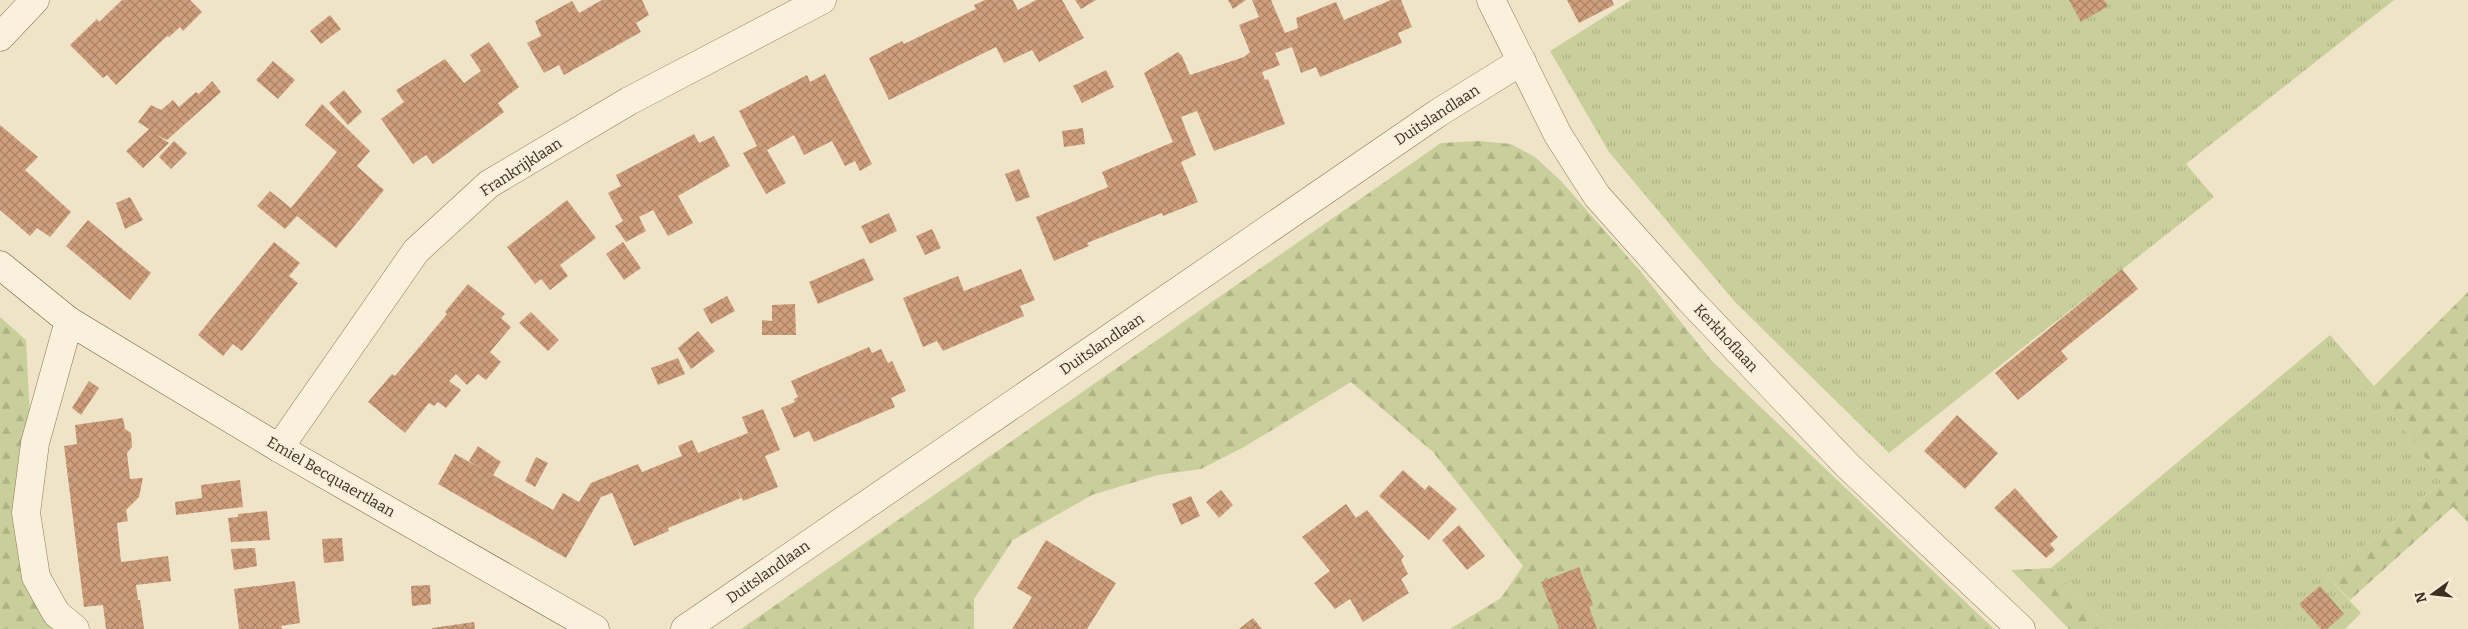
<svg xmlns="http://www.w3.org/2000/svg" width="2468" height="629" viewBox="0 0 2468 629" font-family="Bitter,serif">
<defs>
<pattern id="grass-tufts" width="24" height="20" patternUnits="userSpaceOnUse" patternTransform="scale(1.25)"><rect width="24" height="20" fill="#c9cf9b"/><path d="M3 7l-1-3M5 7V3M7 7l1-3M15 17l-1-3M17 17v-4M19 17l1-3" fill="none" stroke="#aeb285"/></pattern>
<pattern id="forest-firs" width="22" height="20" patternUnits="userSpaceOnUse" patternTransform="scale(1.25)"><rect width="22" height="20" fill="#c9cf9b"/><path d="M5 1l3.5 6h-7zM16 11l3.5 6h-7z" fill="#aeb285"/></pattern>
<pattern id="building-cross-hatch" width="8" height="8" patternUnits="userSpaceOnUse" patternTransform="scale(1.25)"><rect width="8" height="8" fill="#cf9f7d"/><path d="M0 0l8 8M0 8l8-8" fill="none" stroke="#a98266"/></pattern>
</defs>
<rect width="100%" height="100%" fill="#f0e4c8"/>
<g fill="url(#grass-tufts)">
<path d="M1631,0H2394L2186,164L2214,197L1889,453L1736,303L1686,244L1609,152L1550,51Z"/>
<path d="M2330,335L2374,386L2442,482L2327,576L2361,613L2345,629H2111L2051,568Z"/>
</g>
<g fill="url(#forest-firs)">
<path d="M1479,141L1511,144L1535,157L1561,181L1641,272L1711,360L1994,629H1450L1501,598L1523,566L1433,452L1351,382L1244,447L1201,469L1158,475L1092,495L1013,540L974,599V629H741L1441,143Z"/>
<path d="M2468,292V522L2453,507L2350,600L2327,576L2442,482L2374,386Z"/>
<path d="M0,317L26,340L30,417L18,519L61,629H0Z"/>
<path d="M2051,568L2111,629H2069L2011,570Z"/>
</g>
<g fill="url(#building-cross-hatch)">
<path d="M122,0H190L202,12L183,31L180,27L169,37L167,36L116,85L107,75L103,78L70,45L97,19L99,22Z"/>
<path d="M602,0H642L649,15L636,23L641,32L564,75L559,65L544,73L527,43L541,36L535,21L572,1L579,13Z"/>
<path d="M985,0H1013L1018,10L1036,0H1062L1084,38L1039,62L1032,50L1004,63L996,47L889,100L869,58L902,41L904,44L976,9L974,5Z"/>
<path d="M1075,0H1096L1081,9Z"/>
<path d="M1228,0H1246L1233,9Z"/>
<path d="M1252,0H1271L1285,33L1298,28L1296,18L1336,2L1344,20L1391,0H1401L1412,27L1398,33L1402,43L1320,77L1316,67L1301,73L1292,47L1275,53L1280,65L1262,72L1265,80L1268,79L1285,124L1214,151L1197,111L1181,117L1196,155L1181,162L1198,202L1163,216L1162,213L1087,243L1089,246L1054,261L1036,217L1108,187L1102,172L1173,142L1144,73L1178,52L1182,56L1190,75L1244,57L1250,52L1239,25L1259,17Z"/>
<path d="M1567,0H1612L1614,5L1579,23Z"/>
<path d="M2069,0H2104L2108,6L2081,22Z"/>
<path d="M330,15L341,29L321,44L310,31Z"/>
<path d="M489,42L519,87L498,103L504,112L433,164L426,155L413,164L381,119L404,102L396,90L445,59L464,83L481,71L470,55Z"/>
<path d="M273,61L295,80L278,99L256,80Z"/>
<path d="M1106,70L1114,87L1082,103L1073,86Z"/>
<path d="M825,74L872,164L860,171L855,161L845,166L832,141L804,155L794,135L767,150L786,183L766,194L743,153L757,146L739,111L807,75L810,82Z"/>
<path d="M212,81L221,92L167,140L157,135L169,143L143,168L126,151L149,129L138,122L151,105L161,110L173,100L179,107L196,92L199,94Z"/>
<path d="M344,90L362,112L348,125L329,103Z"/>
<path d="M322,104L370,151L357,166L384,190L336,248L297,216L285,229L257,206L270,191L291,208L337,152L305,125Z"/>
<path d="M0,125L38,157L25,170L71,212L50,237L37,228L30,236L0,210Z"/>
<path d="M1083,128L1085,144L1064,147L1062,131Z"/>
<path d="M694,134L699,143L714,136L730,166L678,196L693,223L668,236L653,210L639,217L646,231L626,242L615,226L623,221L608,193L621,186L616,175Z"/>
<path d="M174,141L187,153L171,169L159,157Z"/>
<path d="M1019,169L1030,197L1016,202L1005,174Z"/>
<path d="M130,197L143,220L125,229L116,203Z"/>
<path d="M567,200L596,238L560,265L568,276L550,290L541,279L535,284L507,247Z"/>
<path d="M889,213L897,231L870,244L861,226Z"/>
<path d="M88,220L151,273L130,300L66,246Z"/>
<path d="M932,229L941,248L925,255L916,236Z"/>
<path d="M274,242L300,263L289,276L298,283L242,351L233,344L223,356L198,335Z"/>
<path d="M623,242L641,268L624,280L606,254Z"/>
<path d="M864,258L874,280L818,304L809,282Z"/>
<path d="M1021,269L1035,300L1020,306L1024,316L943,351L937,341L923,347L903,298L958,276L964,291Z"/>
<path d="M2122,269L2138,289L2061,351L2068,359L2018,400L1995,373Z"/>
<path d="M468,284L505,314L501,318L511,327L490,352L501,362L486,380L478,374L467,385L456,374L449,381L461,390L446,408L438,402L434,406L429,403L405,433L368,402L392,374L395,376L447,314L445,312Z"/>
<path d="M727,296L735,311L711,324L703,309Z"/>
<path d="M795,304L796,335H762V320L772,321V305Z"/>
<path d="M531,312L559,340L548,351L519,323Z"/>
<path d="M698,331L715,351L691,369L678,348Z"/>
<path d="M869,347L872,353L881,349L888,363L892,361L906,391L891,398L895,407L814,442L809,431L794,438L781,408L795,402L794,399L798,397L791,381Z"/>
<path d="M678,358L685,374L658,385L651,368Z"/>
<path d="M89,381L99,388L81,415L72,408Z"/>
<path d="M763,409L780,450L765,456L778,487L743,501L736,485L741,498L668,528L669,531L634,546L612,493L601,497L566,558L438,484L455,454L484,470L469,461L478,446L501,462L493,475L553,510L563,493L579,502L591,483L638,464L642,472L682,456L678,446L692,440L698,453L748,433L742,417Z"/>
<path d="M1957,415L1998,453L1965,489L1924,451Z"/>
<path d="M123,418L125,429L131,433L132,447L127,453L130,479L143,478L139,497L126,510L128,521L117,523L121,562L168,556L171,581L136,585L138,600H140L144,629H106L103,605L84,607L64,446L77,444L75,425Z"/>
<path d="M536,457L548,463L535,487L525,481Z"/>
<path d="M1403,470L1425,490L1429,485L1457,509L1429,540L1379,496Z"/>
<path d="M240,480L243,507L176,515L175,502L202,498L201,485Z"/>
<path d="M2015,488L2058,537L2050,544L2055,550L2046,558L1994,508Z"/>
<path d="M1221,490L1233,505L1219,518L1206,502Z"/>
<path d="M1191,496L1200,516L1181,525L1172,504Z"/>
<path d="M1346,504L1356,518L1367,510L1404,556L1401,560L1408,574L1401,579L1409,593L1363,622L1350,599L1335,609L1314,583L1330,571L1302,537Z"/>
<path d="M267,511L270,540L231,542L228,518L238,517V514Z"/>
<path d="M1459,525L1485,556L1467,570L1442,540Z"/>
<path d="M342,538L344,561L324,563L322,539Z"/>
<path d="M1046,540L1116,583L1087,629H1012L1032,597L1017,588Z"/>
<path d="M255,548L257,566L234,570L231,549Z"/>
<path d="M1579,567L1593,605L1589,607L1597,629H1559L1541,582Z"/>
<path d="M295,581L300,623L281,626L282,629H239L234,589Z"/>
<path d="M430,585L431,604L412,606L411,586Z"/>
<path d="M2320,586L2344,614L2327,629H2321L2299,604Z"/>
<path d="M1253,618L1262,629H1239Z"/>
<path d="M474,622L475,629H432V628Z"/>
</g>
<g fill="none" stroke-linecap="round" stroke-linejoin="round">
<g stroke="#8d765c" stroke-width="29">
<g id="street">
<path d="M1491,0L1558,135L1597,196L1689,299L1848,466L2021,629"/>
<path d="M0,37L35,0"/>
<path d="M69,321L35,443L26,513L36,577L56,613L75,629"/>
<path d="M279,448L416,251L489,184L629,101L822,0"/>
<path d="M685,629L1438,113L1522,61"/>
</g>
</g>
<g stroke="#6f573f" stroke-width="29">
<path id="secondary" d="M0,265L69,321L279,448L595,629"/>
</g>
<use href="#street" stroke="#faf1dc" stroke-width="28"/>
<use href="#secondary" stroke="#faf1dc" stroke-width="28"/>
</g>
<g text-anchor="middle" stroke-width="4" stroke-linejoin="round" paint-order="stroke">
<g font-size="15" fill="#3d2e20" stroke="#f7eed8">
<text transform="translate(1437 115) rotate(-33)" y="5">Duitslandlaan</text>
<text transform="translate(521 167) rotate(-33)" y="5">Frankrijklaan</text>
<text transform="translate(1726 338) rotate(47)" y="5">Kerkhoflaan</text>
<text transform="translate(1102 344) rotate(-34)" y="5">Duitslandlaan</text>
<text transform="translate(331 477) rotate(30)" y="5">Emiel Becquaertlaan</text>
<text transform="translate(768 572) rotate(-35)" y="5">Duitslandlaan</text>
</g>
</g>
<g transform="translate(2433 594) rotate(255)" stroke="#f7eed8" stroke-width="4" paint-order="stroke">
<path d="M0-4L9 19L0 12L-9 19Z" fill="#3d2e20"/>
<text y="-8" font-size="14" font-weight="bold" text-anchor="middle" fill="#3d2e20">N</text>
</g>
</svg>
